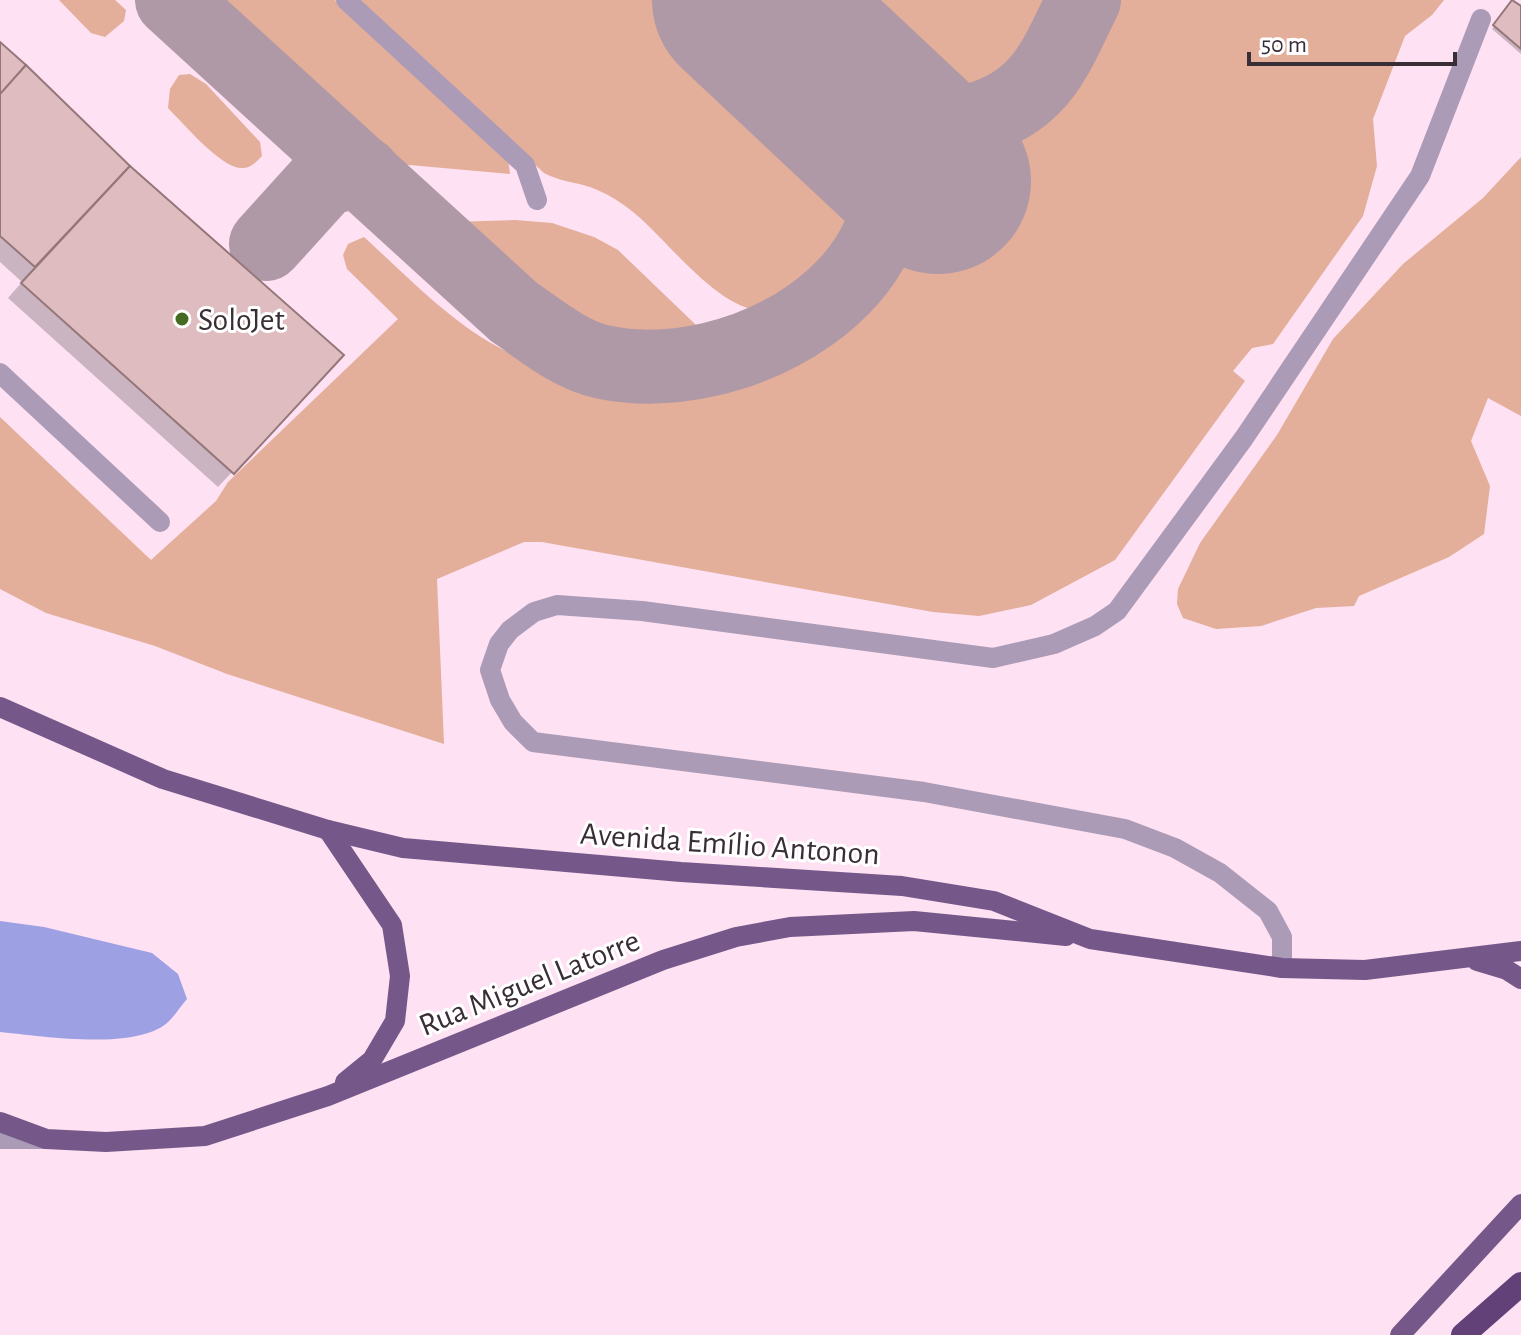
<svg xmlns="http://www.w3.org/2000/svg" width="1521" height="1335" viewBox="0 0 1521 1335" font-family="'Alegreya Sans',sans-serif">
<rect width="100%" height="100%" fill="#fee1f2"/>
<g fill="#e3ae9a">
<path d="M59,0H115L126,10L124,21L105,37L91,33Z"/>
<path d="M209,0H335L508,159L510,174L387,163Z"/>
<path d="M356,0H652L832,167C836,178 844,190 846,201C849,223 841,253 827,270C817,283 803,293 789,300C782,304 775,309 767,310C720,316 663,233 628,208C616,199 604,192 590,187C574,182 559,181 544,173Z"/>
<path d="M840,0H1057C1031,63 1012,98 937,89Z"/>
<path d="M1104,0H1444L1432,15L1405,36L1373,119L1377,166L1363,216L1273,344L1252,348L1233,371L1245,381L1115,560L1031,605L979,616L933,612L542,542H524L437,579L444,744L227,674L155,646L46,613L0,589V417L151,560L216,501L228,482L398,319L347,269L343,255L348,244L364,237C398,268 431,302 469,329C573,401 709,411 816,338C867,303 909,252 951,208C1010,147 1081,84 1104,0Z"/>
<path d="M190,74L206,84L260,142L262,156C255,163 251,168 241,168C221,168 183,123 168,108L170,89L179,75Z"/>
<path d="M1521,157V416L1488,398L1471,441L1490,486L1484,534L1449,557L1359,596L1354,606L1316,608L1261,626L1216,629L1183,618L1177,604L1178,589L1200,543L1277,435L1333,339L1403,264L1483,198Z"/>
<path d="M515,220L552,223L594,237L618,250L696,325L698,334C684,341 665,341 650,342C634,342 617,343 601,340C557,331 485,255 453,222Z"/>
</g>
<path fill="#9da1e4" d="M0,921L44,927L152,953L178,974L187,999C180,1007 174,1017 167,1023C134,1051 41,1036 0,1032Z"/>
<g fill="#0003">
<path d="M1513,2L1521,9V54L1492,29Z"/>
<path d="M0,44L129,168L341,355L218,487L8,298L22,282L0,262Z"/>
</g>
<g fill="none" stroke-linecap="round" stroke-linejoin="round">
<g stroke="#af99a6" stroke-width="74">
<path d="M172,0L514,312C542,331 570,355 603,362C737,390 927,286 887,131C937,128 995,126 1033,87C1056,64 1069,29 1084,0"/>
<path d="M266,244L324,180L343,174L363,173"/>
</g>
<path stroke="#af99a6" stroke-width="186" d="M745,0L938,181"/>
</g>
<g fill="#debcc0" stroke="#957679" stroke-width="2">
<path d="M1512,0L1521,6V49L1493,25Z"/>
<path d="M0,42L26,65L0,95Z"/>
<path d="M26,65L130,166L35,267L0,236V94Z"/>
<path d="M130,166L344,355L234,474L21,283Z"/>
</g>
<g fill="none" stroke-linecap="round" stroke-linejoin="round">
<g stroke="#ab9bb6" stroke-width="20">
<path d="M346,0L525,165L537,200"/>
<path d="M0,373L160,522"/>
<path d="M1282,968V937L1268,911L1220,873L1175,848L1125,829L924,792L533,742L513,722L500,700L490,670L499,644L510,630L534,612L557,605L642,611L993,658L1054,644L1095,626L1117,611L1244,438L1420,176L1481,19"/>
<path d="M0,1139H44"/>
</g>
<g stroke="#755889" stroke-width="20">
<path d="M0,707L163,779L328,830L403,848L681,872L902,886L994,901L1090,939L1282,968L1365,970L1521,951"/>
<path d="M328,830L392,925L400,976L395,1021L372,1060L345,1082"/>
<path d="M1477,961L1507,970L1521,979"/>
<path d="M0,1122L46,1139L106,1142L205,1136L328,1096L663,960L736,937L790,927L914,921L1066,936"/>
<path d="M1400,1335L1521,1204"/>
</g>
<path stroke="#624078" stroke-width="24" d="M1463,1335L1521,1284"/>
</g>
<circle fill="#466a22" stroke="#fff" stroke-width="3" cx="182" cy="319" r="8"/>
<g text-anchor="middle" stroke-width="6" stroke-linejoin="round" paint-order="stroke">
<g font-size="32" fill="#392e35" stroke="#fff" text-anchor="start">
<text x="198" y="330">SoloJet</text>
</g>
<g font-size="32" fill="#392e35" stroke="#fff">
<text transform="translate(730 843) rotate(4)" y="11">Avenida Emílio Antonon</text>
<text transform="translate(529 982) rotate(-22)" y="11">Rua Miguel Latorre</text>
</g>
</g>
<path d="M1249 52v12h206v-12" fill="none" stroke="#392e35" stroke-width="4"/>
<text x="1261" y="52" font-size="24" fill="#392e35" stroke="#ffffff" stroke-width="6" paint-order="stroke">50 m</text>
</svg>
